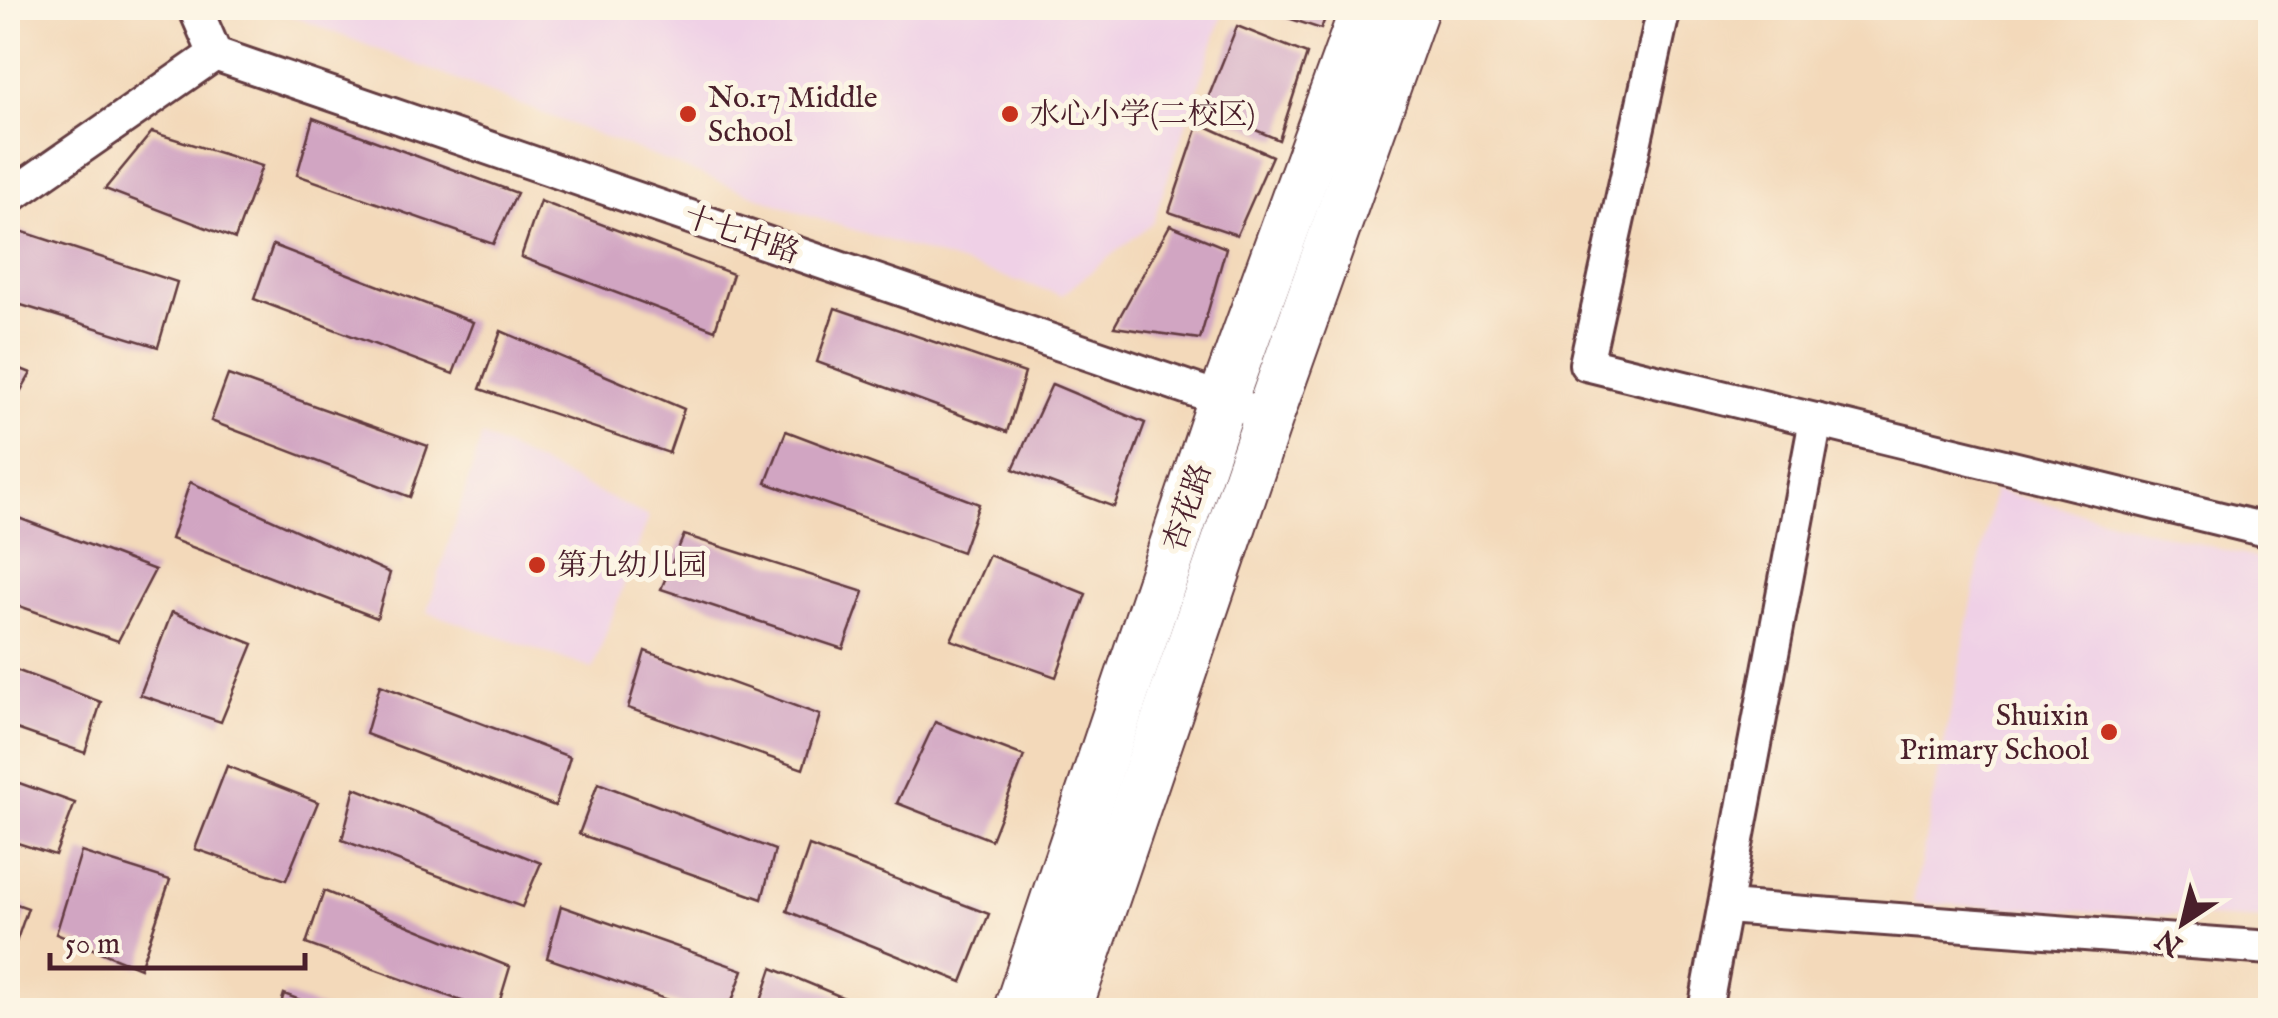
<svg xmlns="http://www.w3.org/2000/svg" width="2278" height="1018" viewBox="0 0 2278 1018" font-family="'IM FELL English','Noto Serif SC',serif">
<rect width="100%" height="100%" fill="#fcf5e5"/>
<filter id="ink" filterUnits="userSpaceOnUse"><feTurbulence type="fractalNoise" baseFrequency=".01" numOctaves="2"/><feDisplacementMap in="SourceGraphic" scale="20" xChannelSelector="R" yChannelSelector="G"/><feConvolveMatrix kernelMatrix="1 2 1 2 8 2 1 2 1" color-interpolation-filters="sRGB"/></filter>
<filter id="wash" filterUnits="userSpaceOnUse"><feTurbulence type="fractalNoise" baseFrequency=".0048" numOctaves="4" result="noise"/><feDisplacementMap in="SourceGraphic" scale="40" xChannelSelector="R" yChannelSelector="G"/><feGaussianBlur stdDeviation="2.25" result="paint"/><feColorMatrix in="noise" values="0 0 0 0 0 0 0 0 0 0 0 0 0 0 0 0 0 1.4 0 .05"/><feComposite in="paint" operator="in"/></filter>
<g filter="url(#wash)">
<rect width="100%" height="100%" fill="#f3d9ba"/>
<g fill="#efd0e6">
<path d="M271,8H1225L1153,222L1062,295L800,213Z"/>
<path d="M482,436L649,517L593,669L427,612Z"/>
<path d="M1994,490L2270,562V920L1913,903Z"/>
</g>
<g id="blocks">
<g fill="#d1a5c2">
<path d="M1258,8H1329L1321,29Z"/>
<path d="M1237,26L1307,54L1279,140L1204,108Z"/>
<path d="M313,118L517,193L493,244L297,175Z"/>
<path d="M1199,123L1272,156L1237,235L1169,212Z"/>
<path d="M152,132L262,166L235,239L105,189Z"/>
<path d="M540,201L733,274L715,330L521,257Z"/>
<path d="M1170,225L1226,248L1200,339L1114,327Z"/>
<path d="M8,227L177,282L158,347L8,301Z"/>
<path d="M273,245L473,322L453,374L254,299Z"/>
<path d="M835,308L1025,373L1007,432L817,362Z"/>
<path d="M501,331L684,409L669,453L480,389Z"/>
<path d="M8,364L31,373L8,413Z"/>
<path d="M228,375L428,446L410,497L211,421Z"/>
<path d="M1052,384L1145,423L1114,507L1013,469Z"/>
<path d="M786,431L979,504L962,552L766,483Z"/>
<path d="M190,482L390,573L377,618L171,539Z"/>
<path d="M8,514L155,570L118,641L8,602Z"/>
<path d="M684,535L864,592L843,649L661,589Z"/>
<path d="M989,555L1086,594L1056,677L951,640Z"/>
<path d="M172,612L253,644L221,722L140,695Z"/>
<path d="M645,651L820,715L803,769L628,708Z"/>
<path d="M8,667L101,702L85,753L8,726Z"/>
<path d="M380,685L570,757L555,806L366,734Z"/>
<path d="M935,722L1024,756L991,840L897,803Z"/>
<path d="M227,766L318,802L286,880L195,849Z"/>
<path d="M8,779L75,803L55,855L8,840Z"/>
<path d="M598,783L775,850L762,899L579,834Z"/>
<path d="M355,788L541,863L522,907L342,840Z"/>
<path d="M809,846L989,914L962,982L787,911Z"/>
<path d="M81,852L170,880L140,968L56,934Z"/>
<path d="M324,891L510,967L497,1010H486L306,944Z"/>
<path d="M8,901L28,908L8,965Z"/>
<path d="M561,906L743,970L729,1010H697L547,958Z"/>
<path d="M772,968L873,1010H758Z"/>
<path d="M284,994L327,1010H279Z"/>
</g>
</g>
</g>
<g filter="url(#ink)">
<use href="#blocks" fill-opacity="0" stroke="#633b40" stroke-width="2.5"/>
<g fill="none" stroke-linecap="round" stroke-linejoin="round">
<g stroke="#633b40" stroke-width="38">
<g id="street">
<path d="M195,8L215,54"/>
<path d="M1664,8L1586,364L2270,531"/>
<path d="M8,198L215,54L1241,406"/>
<path d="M1726,907L2270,948"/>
<path d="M1705,1010L1816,420"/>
</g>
</g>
<g stroke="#633b40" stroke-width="52">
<g id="secondary">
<path d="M1018,1010L1223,399L1365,8"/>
<path d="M1067,1010L1269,416L1414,8"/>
</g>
</g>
<use href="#street" stroke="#fff" stroke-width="32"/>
<use href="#secondary" stroke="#fff" stroke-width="48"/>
</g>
</g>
<g fill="#c8321e" stroke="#fcf5e5" stroke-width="4">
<circle cx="688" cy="114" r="10"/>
<circle cx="1010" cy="114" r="10"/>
<circle cx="537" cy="565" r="10"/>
<circle cx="2109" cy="732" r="10"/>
</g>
<g text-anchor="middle" stroke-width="10" stroke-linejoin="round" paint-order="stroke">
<g font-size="30" fill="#4a1f2b" stroke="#fcf5e5" text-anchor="start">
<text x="708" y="107">No.17 Middle<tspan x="708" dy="34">School</tspan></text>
<text x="1030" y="124">水心小学(二校区)</text>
<text x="557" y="575">第九幼儿园</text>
<text x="2089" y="725" text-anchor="end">Shuixin<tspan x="2089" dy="34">Primary School</tspan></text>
</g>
<g font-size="30" fill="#4a1f2b" stroke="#fcf5e5">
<text transform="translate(742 234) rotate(19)" y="10">十七中路</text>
<text transform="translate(1187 507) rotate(-71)" y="10">杏花路</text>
</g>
</g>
<rect width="2278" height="1018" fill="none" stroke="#fcf5e5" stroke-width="40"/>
<g transform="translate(2183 923) rotate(215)" stroke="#fcf5e5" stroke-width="8" paint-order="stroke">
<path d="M0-8L18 38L0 25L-18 38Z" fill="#4a1f2b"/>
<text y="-15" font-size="28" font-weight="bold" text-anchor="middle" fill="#4a1f2b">N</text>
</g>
<path d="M50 953v15h255v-15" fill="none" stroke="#4a1f2b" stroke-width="5"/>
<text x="65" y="953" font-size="30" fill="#4a1f2b" stroke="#fcf5e5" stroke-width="8" paint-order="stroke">50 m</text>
</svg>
